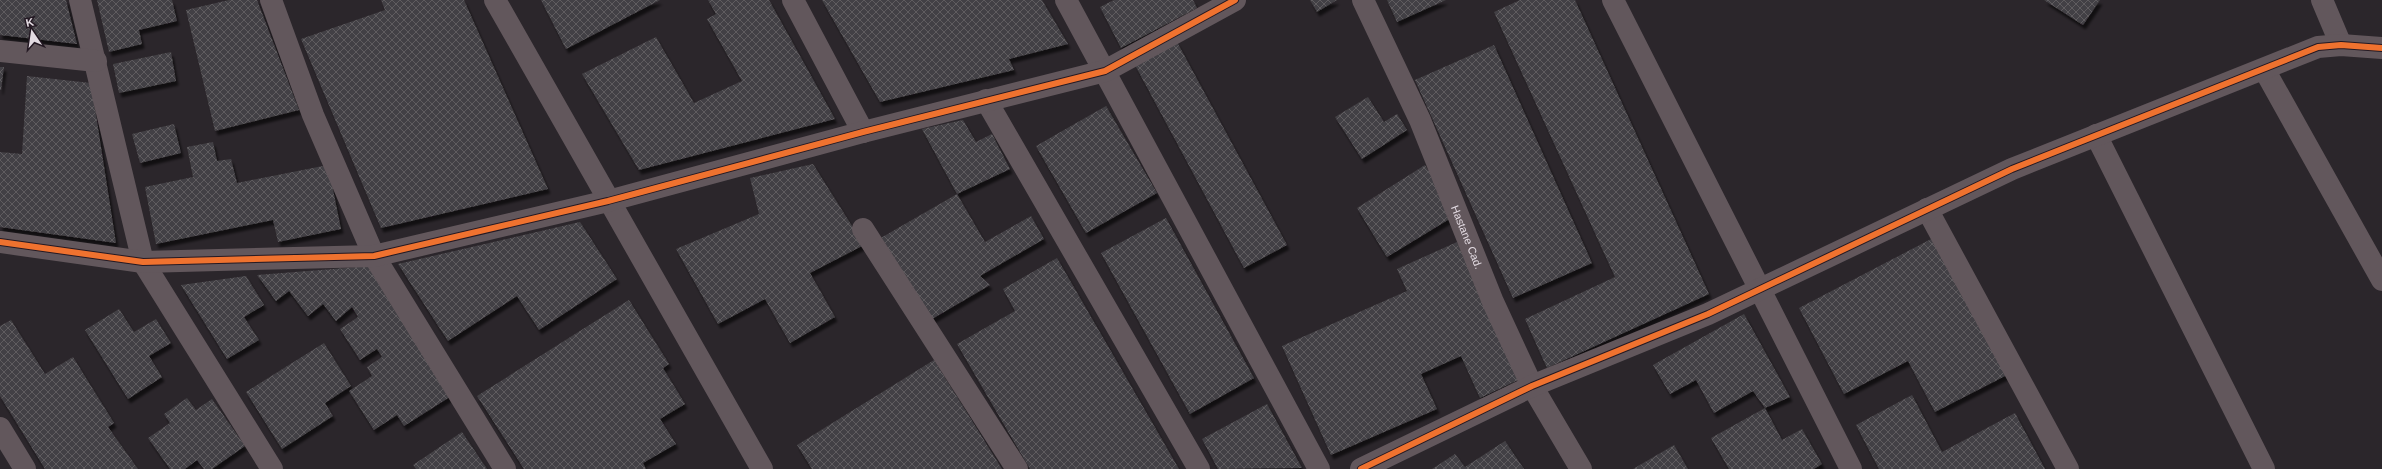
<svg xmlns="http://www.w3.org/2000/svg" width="2382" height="469" viewBox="0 0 2382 469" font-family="Arial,sans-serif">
<defs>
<pattern id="building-cross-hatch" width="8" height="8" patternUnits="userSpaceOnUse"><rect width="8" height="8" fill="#434044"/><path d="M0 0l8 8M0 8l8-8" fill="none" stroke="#5e5b5f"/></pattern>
<filter id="shadow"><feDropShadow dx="2.5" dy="4.5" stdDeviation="1" flood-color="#0009"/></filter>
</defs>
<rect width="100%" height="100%" fill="#2b262b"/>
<g fill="url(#building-cross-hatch)" filter="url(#shadow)">
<path d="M0,0H66L77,44L0,35Z"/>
<path d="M97,0H172L177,21L139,30L142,44L109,52Z"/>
<path d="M229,0H257L299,110L215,131L186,10Z"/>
<path d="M381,0H464L548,189L381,228L301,39L385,10Z"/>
<path d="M541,0H660L566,49Z"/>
<path d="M708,0H769L835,119L639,170L582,74L656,37L694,103L742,81L707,19L716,14Z"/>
<path d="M822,0H1042L1068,44L1009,59L1014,70L880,102Z"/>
<path d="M1114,0H1193L1197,8L1121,48L1100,7Z"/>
<path d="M1310,0H1337L1317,12Z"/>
<path d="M1387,0H1446L1397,22Z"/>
<path d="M1520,0H1575L1709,294L1547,368L1525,319L1615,277L1494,12Z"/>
<path d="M2044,0H2100L2083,25Z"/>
<path d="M1177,42L1287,245L1244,268L1135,65Z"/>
<path d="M1494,45L1592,263L1513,298L1415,80Z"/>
<path d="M171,52L176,81L119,93L113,64Z"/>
<path d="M0,67H4L1,90H0Z"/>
<path d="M27,76L91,83L116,243L0,227V152L22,154Z"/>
<path d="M1368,97L1384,122L1397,114L1407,130L1362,159L1335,117Z"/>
<path d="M1106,106L1157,193L1086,233L1036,146Z"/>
<path d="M963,120L976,142L992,134L1010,169L957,194L922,129Z"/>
<path d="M174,124L181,153L140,163L132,134Z"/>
<path d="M213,142L217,161L231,159L237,183L328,165L341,229L278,242L273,220L156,244L145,187L193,177L187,147Z"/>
<path d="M813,164L864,245L810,273L835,317L790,343L765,299L718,324L676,249L759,214L750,178Z"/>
<path d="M1425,165L1456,215L1387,257L1357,208Z"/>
<path d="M957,194L985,242L1031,216L1044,239L980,276L990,285L927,322L879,239Z"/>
<path d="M1166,218L1254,378L1190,414L1101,253Z"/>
<path d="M580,222L617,279L539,330L517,296L448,341L398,264Z"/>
<path d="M1935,237L2007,375L1935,412L1908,361L1844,394L1799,308Z"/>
<path d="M1457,242L1518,380L1480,398L1461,356L1421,374L1437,409L1331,455L1282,346L1407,291L1397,269Z"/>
<path d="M1057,258L1179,469H1030L957,344L1015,311L1003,289Z"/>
<path d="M371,266L453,395L404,426L397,415L374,430L349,391L372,376L367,367L382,357L377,349L360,360L340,329L358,317L352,307L336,321L323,304L308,316L289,291L276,301L257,275Z"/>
<path d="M246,276L264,305L244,317L259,340L227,359L181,285Z"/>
<path d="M629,300L669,364L663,368L685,404L660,419L676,444L643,463L646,469H524L477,396Z"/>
<path d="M119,309L134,332L156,319L171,343L149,356L162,377L128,399L85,330Z"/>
<path d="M1744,314L1790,397L1765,408L1753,391L1714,413L1696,380L1670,394L1653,365Z"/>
<path d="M11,320L45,374L73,357L114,423L108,427L138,469H45L0,396V326Z"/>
<path d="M324,343L351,386L325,403L333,416L282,449L246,392Z"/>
<path d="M934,360L1002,469H812L797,445Z"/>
<path d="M1912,395L1942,452L2015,413L2045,469H1879L1856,425Z"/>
<path d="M187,398L196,410L212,399L245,446L212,469H204L197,460L185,469H170L148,438L170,423L164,414Z"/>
<path d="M1267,404L1302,468L1218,469L1202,439Z"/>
<path d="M1765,408L1782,440L1802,429L1822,464L1814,469H1729L1711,438Z"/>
<path d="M462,432L487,469H416L413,465Z"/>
<path d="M1505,441L1524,469H1432L1455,454L1465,467Z"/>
<path d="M1674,445L1688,469H1633Z"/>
</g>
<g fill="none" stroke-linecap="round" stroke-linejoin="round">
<g stroke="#62575c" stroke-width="22">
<path d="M80,0L143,262L272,469"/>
<path d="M271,0L313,115L374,256L505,469"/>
<path d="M495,0L762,469"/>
<path d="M793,0L863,132"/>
<path d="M1066,0L1319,469"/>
<path id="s1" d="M1363,0L1420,120L1493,302L1532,386L1581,469"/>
<path d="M1613,0L1851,469"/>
<path d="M2322,0L2341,45"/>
<path d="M0,51L96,61"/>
<path d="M2264,69L2382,280"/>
<path d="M986,100L1199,469"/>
<path d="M2096,135L2264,469"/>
<path d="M1927,209L2068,469"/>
<path d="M863,229L1017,469"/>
<path d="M0,242L143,262L374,256L608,201L863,132L1105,71L1235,0"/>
<path d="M0,428L25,469"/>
<path d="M1361,469L1532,386L1708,314L2012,169L2318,47L2341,45L2382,48"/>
</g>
<g stroke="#241923" stroke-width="8">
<g id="cycleway">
<path d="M0,242L143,262L374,256L608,201L863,132L1105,71L1235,0"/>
<path d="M1361,469L1532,386L1708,314L2012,169L2318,47L2341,45L2382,48"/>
</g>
</g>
<use href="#cycleway" stroke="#ef722f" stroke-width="6"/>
</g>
<g text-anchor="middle" stroke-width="3" stroke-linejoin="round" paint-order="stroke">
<g font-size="11" fill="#e2dae1" stroke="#241923">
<text dy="4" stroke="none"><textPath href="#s1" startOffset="259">Hastane Cad.</textPath></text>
</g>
</g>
<g transform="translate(32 32) rotate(347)" stroke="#241923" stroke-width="3" paint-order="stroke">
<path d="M0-3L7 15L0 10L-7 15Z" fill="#e2dae1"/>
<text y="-6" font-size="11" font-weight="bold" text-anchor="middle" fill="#e2dae1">K</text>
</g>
</svg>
